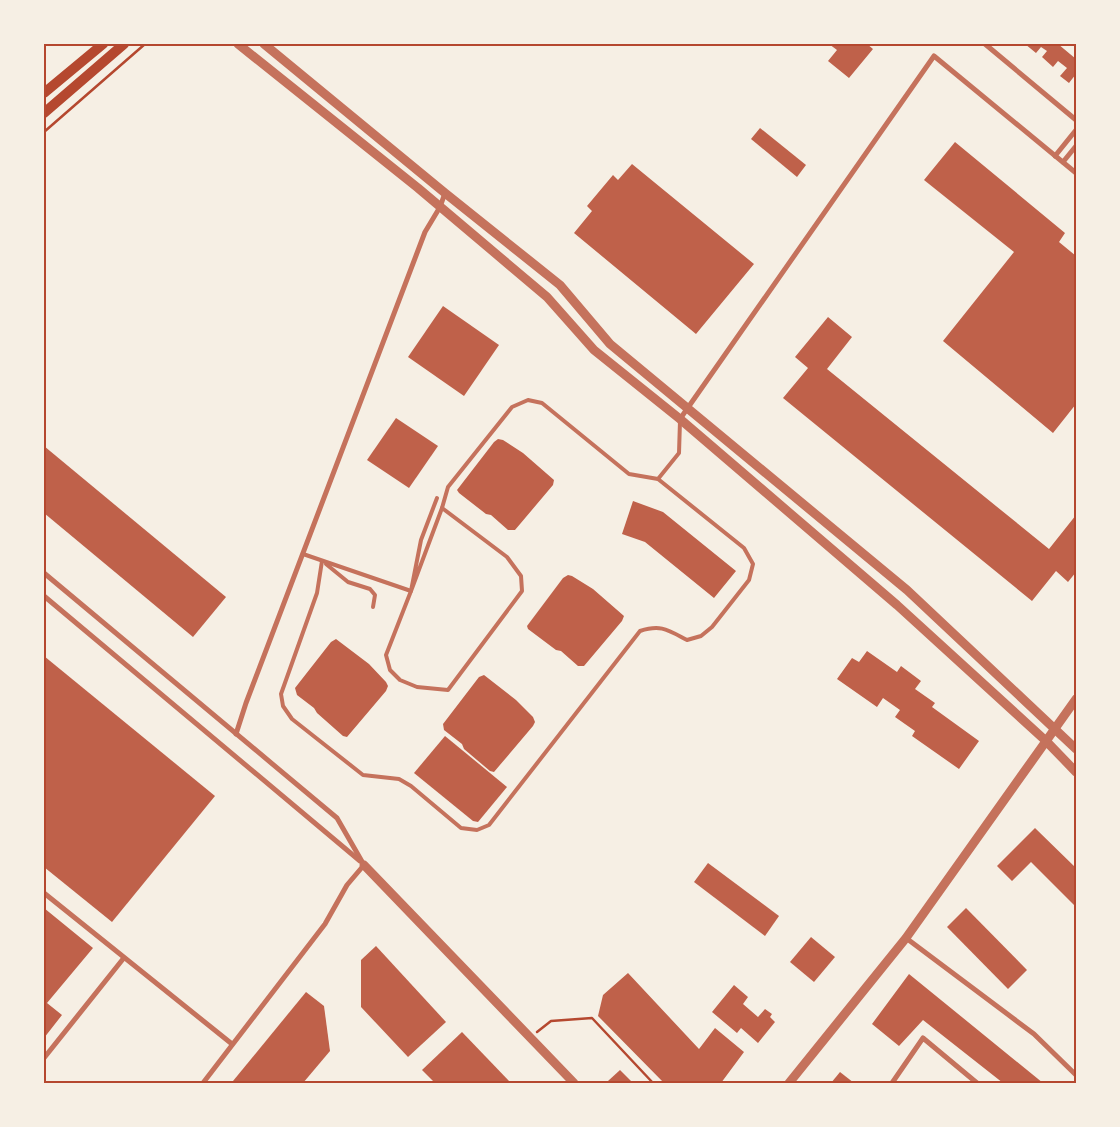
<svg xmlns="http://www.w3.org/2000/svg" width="1120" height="1127" viewBox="0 0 1120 1127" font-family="'Playfair Display',serif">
<rect width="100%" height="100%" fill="#f6efe4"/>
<g fill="#bf614a">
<path d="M829,44H867L873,49L849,78L828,61L837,50Z"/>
<path d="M1025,44H1058L1076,59V74L1069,83L1060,76L1067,68L1058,61L1053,67L1042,57L1047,51L1041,47L1036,53Z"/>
<path d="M760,128L806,165L797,177L751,139Z"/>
<path d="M955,142L1065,233L1059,242L1076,256V404L1053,433L943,341L1014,252L924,180Z"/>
<path d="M632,164L754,264L696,334L574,233L592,211L587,206L613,175L618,180Z"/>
<path d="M443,306L499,345L464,396L408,357Z"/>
<path d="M828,317L852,337L827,369L1049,549L1076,515V572L1068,582L1056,571L1032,601L783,398L808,368L795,357Z"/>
<path d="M396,418L438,446L409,488L367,460Z"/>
<path d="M498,439L503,440L523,453L554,480L553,485L515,530H508L491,515L486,514L459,493L457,490L494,442Z"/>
<path d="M44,446L226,597L193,637L44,513Z"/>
<path d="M633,501L663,512L736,571L714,598L645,542L622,534Z"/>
<path d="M568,575L572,576L593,589L624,616L622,621L584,666H578L561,651L556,650L528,629L527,626L563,578Z"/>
<path d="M336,639L369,664L386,682L388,686L386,691L347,737L343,736L317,713L314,708L297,695L295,688L331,642Z"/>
<path d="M867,651L897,672L901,666L921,681L915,689L935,703L932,707L979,741L959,769L912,736L915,731L895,717L900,710L883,698L877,707L837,679L852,658L859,662Z"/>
<path d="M44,656L215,796L112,922L44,867Z"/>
<path d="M484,675L516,700L533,717L535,722L533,726L494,772L490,771L464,749L462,744L444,730L443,724L479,677Z"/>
<path d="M445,736L507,787L478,822L473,821L414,773Z"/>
<path d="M1035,828L1076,868V907L1031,862L1012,881L997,866Z"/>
<path d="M708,863L779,916L765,936L694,882Z"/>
<path d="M44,908L93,948L47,1003L62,1015L44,1038Z"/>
<path d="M966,908L1027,970L1008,989L947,927Z"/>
<path d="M811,937L835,957L814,982L790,962Z"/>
<path d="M376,946L446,1022L408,1057L361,1007V960Z"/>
<path d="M628,973L699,1049L715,1028L744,1052L721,1083H664L598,1016L603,995Z"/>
<path d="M909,974L1043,1083H1003L923,1020L899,1046L872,1024Z"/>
<path d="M734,985L748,997L743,1004L758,1017L765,1009L772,1014L770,1017L775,1022L758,1043L741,1028L737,1033L712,1012Z"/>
<path d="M306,992L324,1006L330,1051L303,1083H235L233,1081Z"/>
<path d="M462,1032L511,1083H435L422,1070Z"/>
<path d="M620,1070L633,1083H610L608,1081Z"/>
<path d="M840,1072L854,1083H831Z"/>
</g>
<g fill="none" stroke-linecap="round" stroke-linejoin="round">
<g stroke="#b5482f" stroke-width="2.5">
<path d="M44,132L145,44"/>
<path d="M537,1032L551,1021L592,1018L653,1083"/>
</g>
<g stroke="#c5725c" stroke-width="4">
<path d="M658,479L679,453L680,421"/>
<path d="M303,554L411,591"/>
<path d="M322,561L317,593L281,694L283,706L292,719L363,775L399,779L411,786L461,828L477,830L489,825L640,631C661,624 668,630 687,640L701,636L712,627L749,580L753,564L744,548L658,479L629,474L542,403L528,400L512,407L448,487L442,508"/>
<path d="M326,564L348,582L370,589L375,595L373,607"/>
<path d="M411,591L442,508L507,557L521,576L522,591L448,690L417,687L400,680L390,670L386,655L411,591L421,540L437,498"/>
</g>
<g stroke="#c5725c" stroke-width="5">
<path d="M985,44L1076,120"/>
<path d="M1055,156L1076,130"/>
<path d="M1063,162L1076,146"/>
<path d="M680,419L934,56L1076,173"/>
<path d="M44,573L337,818L364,865"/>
<path d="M44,596L360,861"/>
<path d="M236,734L246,703L425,232L440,207L445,193"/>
<path d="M44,893L232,1044"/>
<path d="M906,938L1034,1034L1076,1075"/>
<path d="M44,1058L123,959"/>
<path d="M203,1083L325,924L347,885L364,865"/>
<path d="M892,1083L923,1038L977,1083"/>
</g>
<g stroke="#c5725c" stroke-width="9">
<path d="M238,44L418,188L547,297L594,350L680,419L897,605L1046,741L1076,772"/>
<path d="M264,44L445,193L560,285L610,344L907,590L1076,749"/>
<path d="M364,865L574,1083"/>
<path d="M789,1083L906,938L1076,699"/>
</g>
<g stroke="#b5482f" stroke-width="10">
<path d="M44,93L103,44"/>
<path d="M44,113L124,44"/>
</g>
</g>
<rect width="1120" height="1127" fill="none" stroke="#f6efe4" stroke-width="90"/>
<rect x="45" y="45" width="1030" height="1037" fill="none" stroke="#b5482f" stroke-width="2"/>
</svg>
